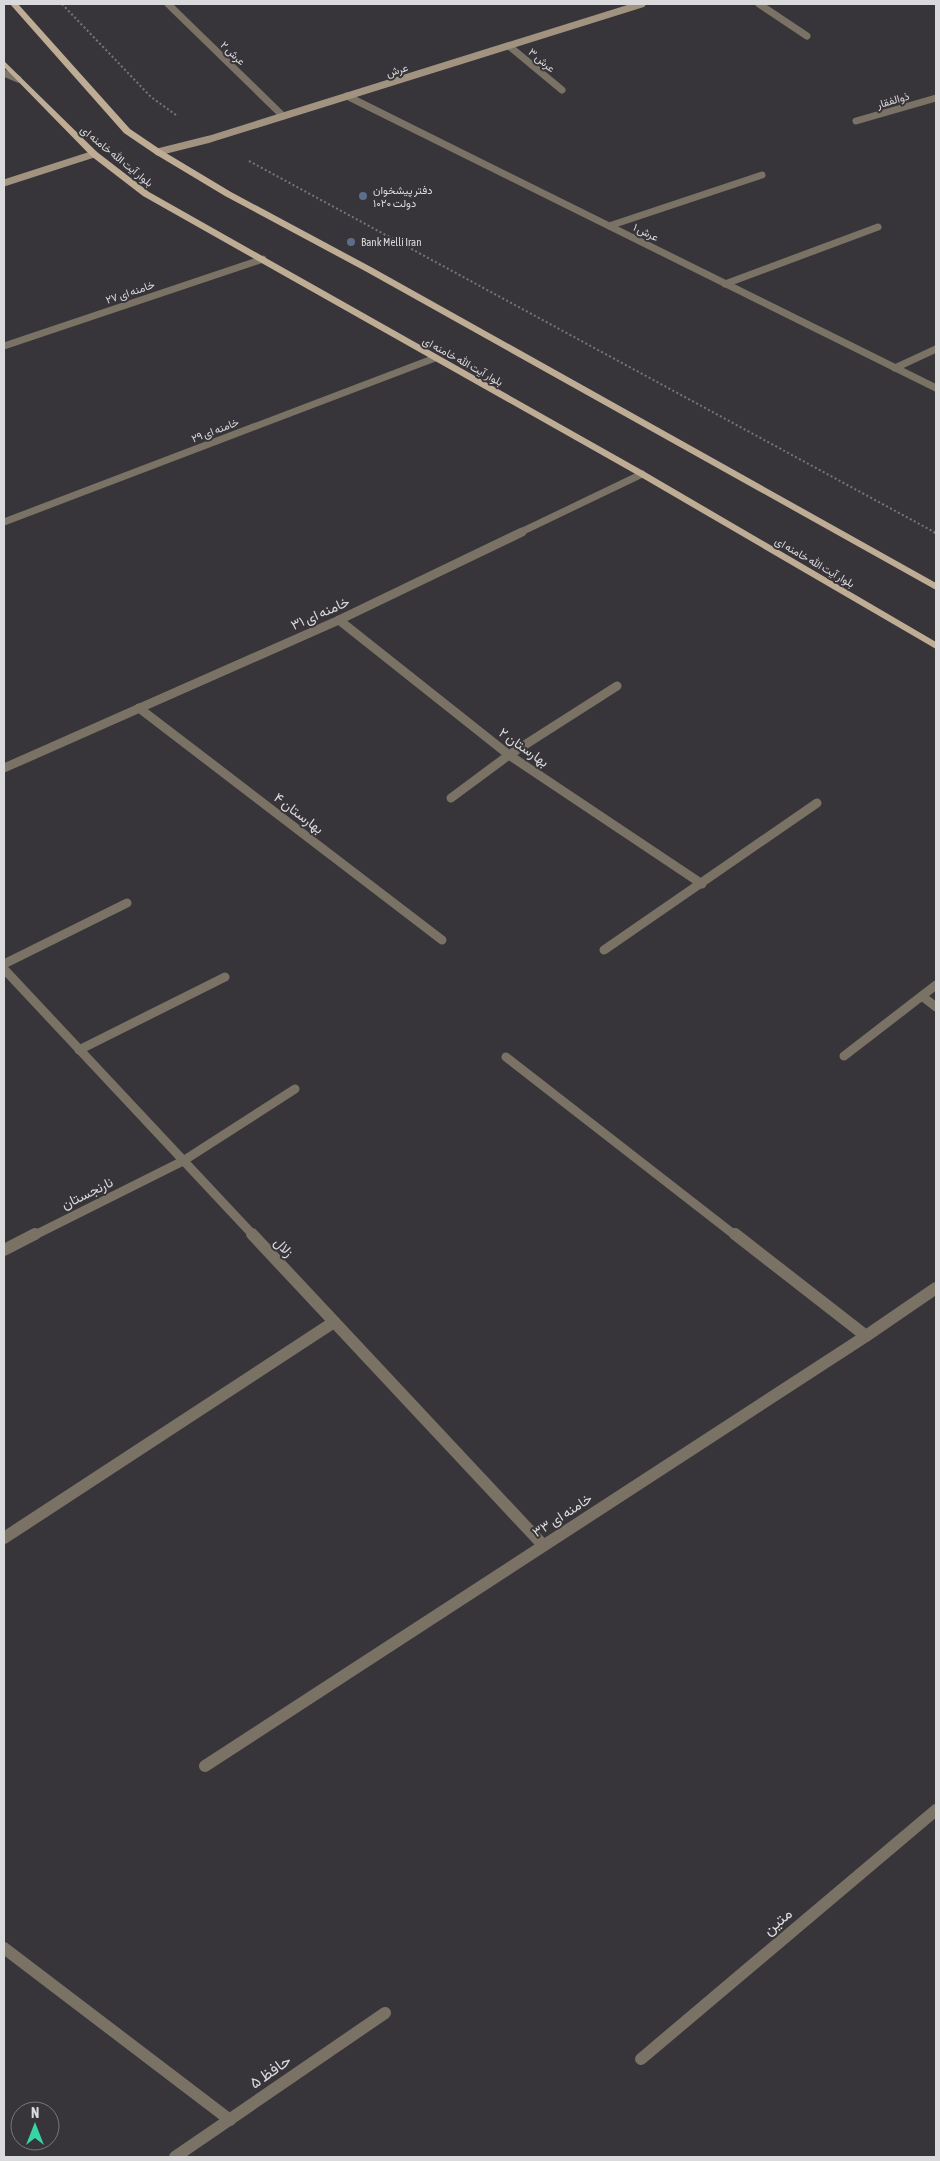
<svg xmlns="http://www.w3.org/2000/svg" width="940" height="2161" viewBox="0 0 940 2161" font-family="'Asap Condensed',Vazirmatn,sans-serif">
<rect width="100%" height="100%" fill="#38353a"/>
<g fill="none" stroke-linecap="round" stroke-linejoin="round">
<g stroke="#777579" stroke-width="2" stroke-dasharray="2 2.5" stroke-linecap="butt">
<path d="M62,4L151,97L176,115"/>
<path d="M249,161L936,533"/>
</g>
<path stroke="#777579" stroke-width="3" stroke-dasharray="2.5 4" stroke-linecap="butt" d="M934,532L936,533"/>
<g stroke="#7b7266" stroke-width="7">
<path d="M168,4L283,116"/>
<path d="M759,4L807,36"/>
<path d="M509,46L562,90"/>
<path d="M4,73L18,79"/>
<path d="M347,96L936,388"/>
<path d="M856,121L936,98"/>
<path d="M609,226L762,175"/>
<path d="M725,284L878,227"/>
<path d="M4,346L263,259"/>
<path d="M895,368L936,349"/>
<path d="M4,522L435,358"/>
<path d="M519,533L642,474"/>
</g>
<g stroke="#7b7266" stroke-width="9">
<path d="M339,620L509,755L702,884"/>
<path d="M139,708L442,940"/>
<path d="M4,768L339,620L522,532"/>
<path d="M451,798L509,755L617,686"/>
<path d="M604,950L817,803"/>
<path d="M4,964L127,903"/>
<path d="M4,969L254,1236"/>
<path d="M922,996L936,1007"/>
<path d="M79,1050L225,977"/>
<path d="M844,1056L936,985"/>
<path d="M506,1057L736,1236"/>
<path d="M33,1236L183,1161L295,1089"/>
</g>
<g stroke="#7b7266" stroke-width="12">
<path d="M252,1234L543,1545"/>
<path d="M735,1234L866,1336"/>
<path d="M4,1250L35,1234"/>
<path d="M4,1538L334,1322"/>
<path d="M205,1766L866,1336L936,1288"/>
<path d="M4,1948L230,2120"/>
<path d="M641,2059L936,1810"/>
<path d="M175,2157L385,2013"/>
</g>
<g stroke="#a19380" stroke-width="7">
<path d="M158,152L210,139L642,4"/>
<path d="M4,183L94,154"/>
</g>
<g fill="#beac94" fill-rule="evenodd">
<path d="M10,4H18L130,129L161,150L231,192L371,267L936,583V590L365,271L225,196L155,154L124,133Z"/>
<path d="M4,61L97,152L149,192L645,472L936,642V649L639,476L143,196L91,156L4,67Z"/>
</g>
</g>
<g fill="#5c6f8a" stroke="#38353a" stroke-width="2">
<circle cx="363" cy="196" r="5"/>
<circle cx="351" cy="242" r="5"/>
</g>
<g text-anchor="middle" stroke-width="4" stroke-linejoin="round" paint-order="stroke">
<g font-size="11" fill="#dad9dc" stroke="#38353a">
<text transform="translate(233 53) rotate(44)" y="4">عرش ۲</text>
<text transform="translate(542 60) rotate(40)" y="4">عرش ۳</text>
<text transform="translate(397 70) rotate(-17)" y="4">عرش</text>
<text transform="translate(893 100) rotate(-16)" y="4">ذوالفقار</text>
<text transform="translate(117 156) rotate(39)" y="4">بلوار آیت الله خامنه ای</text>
<text transform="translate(646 232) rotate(26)" y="4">عرش ۱</text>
<text transform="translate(130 292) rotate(-19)" y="4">خامنه ای ۲۷</text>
<text transform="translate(463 361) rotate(29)" y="4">بلوار آیت الله خامنه ای</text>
<text transform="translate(215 430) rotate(-21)" y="4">خامنه ای ۲۹</text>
<text transform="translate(815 562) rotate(30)" y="4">بلوار آیت الله خامنه ای</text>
</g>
<g font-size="11" fill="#dad9dc" stroke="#38353a" text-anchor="start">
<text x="373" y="194">دفتر پیشخوان<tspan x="373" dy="13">دولت ۱۰۲۰</tspan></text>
<text x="361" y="246">Bank Melli Iran</text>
</g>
<g font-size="14" fill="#dad9dc" stroke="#38353a">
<text transform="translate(320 613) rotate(-24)" y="5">خامنه ای ۳۱</text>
<text transform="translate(524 747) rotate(35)" y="5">بهارستان ۲</text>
<text transform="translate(299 813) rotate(37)" y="5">بهارستان ۴</text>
<text transform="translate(87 1193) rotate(-26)" y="5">نارنجستان</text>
<text transform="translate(284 1247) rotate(47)" y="5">زلال</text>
<text transform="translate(562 1515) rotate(-33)" y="5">خامنه ای ۳۳</text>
</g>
<g font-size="16" fill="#dad9dc" stroke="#38353a">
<text transform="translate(777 1921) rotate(-40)" y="6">متین</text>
<text transform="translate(270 2071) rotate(-35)" y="6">حافظ ۵</text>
</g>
</g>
<rect width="940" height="2161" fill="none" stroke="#dad9dc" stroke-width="10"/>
<g transform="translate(35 2126)"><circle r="24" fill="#38353a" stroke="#79777b"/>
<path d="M0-4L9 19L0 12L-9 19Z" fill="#37d4a6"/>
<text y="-8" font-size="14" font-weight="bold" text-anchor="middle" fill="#dad9dc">N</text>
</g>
</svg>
